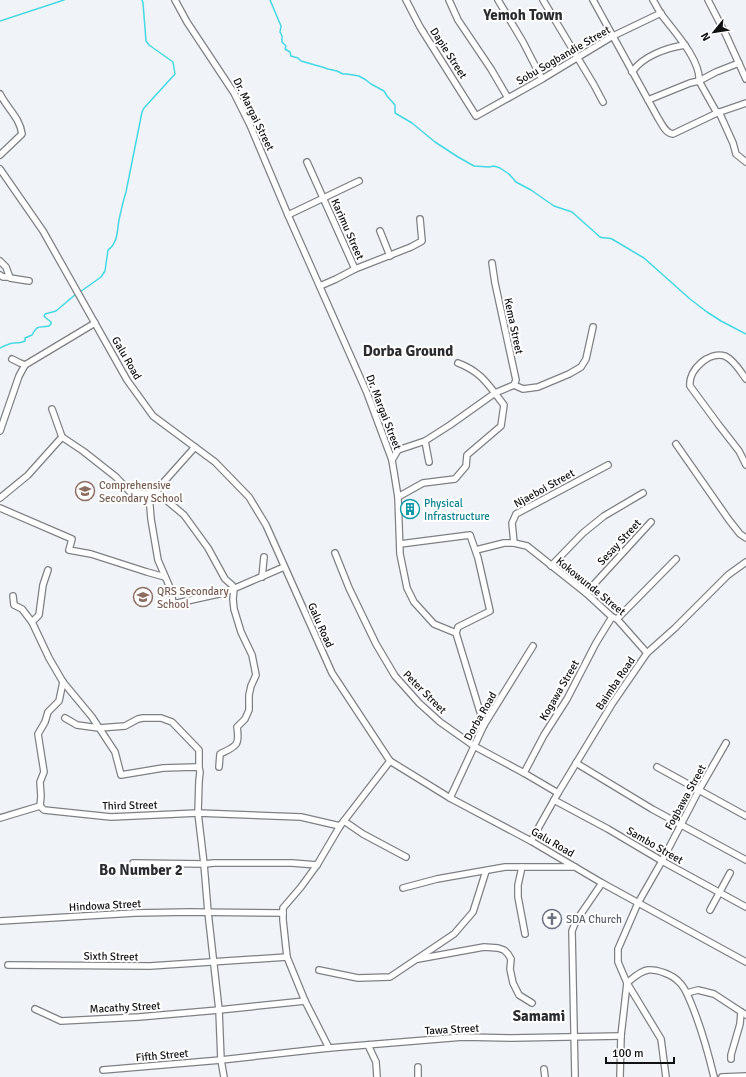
<svg xmlns="http://www.w3.org/2000/svg" width="746" height="1077" viewBox="0 0 746 1077" font-family="Signika,sans-serif">
<rect width="100%" height="100%" fill="#f0f3f8"/>
<g fill="none" stroke-linecap="round" stroke-linejoin="round">
<g stroke="#45d8e2" stroke-width="1.5">
<path d="M270,0L281,26L280,32L282,36V42L286,46L285,49L290,52L291,56L298,58L301,61L322,67L328,69L337,71L343,74H347L359,76L366,80L371,84L384,91L387,96L395,105V113L412,123L435,142L458,157L474,166L489,167L494,166L500,168L509,174L516,182L531,190L554,206L572,212L600,237C604,239 608,237 612,239L644,258L690,299L707,312L721,321L746,334"/>
<path d="M0,21L64,0"/>
<path d="M80,292L101,277L105,271L108,250C118,243 117,231 119,220C121,211 123,201 126,192L142,112L144,108L175,74L173,62L149,45L146,41L143,3L142,0"/>
<path d="M0,348C4,346 10,343 14,343C19,342 19,344 25,341V338L32,335C38,324 39,328 49,326L51,324V322L46,318L44,316L45,314L56,311L76,294"/>
</g>
<g stroke="#7e8084" stroke-width="8">
<g id="minor">
<path d="M175,0L187,22L234,93L250,125L288,215L367,393L392,460L398,497L400,554L407,588L414,602L434,624L456,633L484,725"/>
<path d="M406,0L420,27L476,116L542,79L613,36L661,13"/>
<path d="M449,0L458,20L491,69L508,98"/>
<path d="M498,0L523,42L542,79"/>
<path d="M543,0L594,85L603,102"/>
<path d="M593,0L658,118C662,124 665,133 673,134L717,113L746,103"/>
<path d="M653,0C656,5 658,9 661,14C673,30 701,60 699,81L717,113"/>
<path d="M708,0L726,35L746,79"/>
<path d="M632,72C643,56 666,48 685,45"/>
<path d="M0,94C7,108 20,118 22,134L0,155"/>
<path d="M648,100L690,83L699,81L716,72L739,63"/>
<path d="M719,112L733,143L736,154L746,162"/>
<path d="M307,162L355,269L336,279L320,286"/>
<path d="M0,169L43,231L127,380L153,416L215,462L249,497L266,525L332,673L390,761L450,798L531,841L602,883L746,962"/>
<path d="M288,215L359,181"/>
<path d="M380,231L390,256"/>
<path d="M0,261L6,267L10,278L29,281"/>
<path d="M355,269L411,247L422,241L420,219"/>
<path d="M0,275L3,277H10"/>
<path d="M12,359L20,363L25,365"/>
<path d="M746,379C741,372 734,360 725,356C709,351 688,370 690,386L718,424L739,451L746,465"/>
<path d="M514,385L523,389L538,387L569,374L581,367L586,359L593,327"/>
<path d="M52,409L62,437"/>
<path d="M0,431L19,376L25,365L95,323"/>
<path d="M62,437L83,451L116,477L131,493L149,494L162,484L195,447"/>
<path d="M676,444L729,520L740,534L746,538"/>
<path d="M392,460L398,450L425,441"/>
<path d="M429,462L425,441L450,425L495,393L514,385L516,380L495,283L492,263"/>
<path d="M155,489L159,494L184,515L208,548L225,579L232,585L234,589L233,599L234,609L241,632L252,655L256,675L251,686L249,695V710L245,719L237,727C240,746 236,746 220,754L219,767"/>
<path d="M149,494L151,519L158,560L171,590L173,604L223,593L240,586L284,567"/>
<path d="M398,497L423,483L455,479L466,466L467,455L501,426L504,405C489,386 482,372 458,363"/>
<path d="M0,498L28,475L62,437"/>
<path d="M0,508L72,539L69,550L91,554L147,572L165,577"/>
<path d="M514,543L512,523L516,514L608,465"/>
<path d="M400,544L470,535L478,558L490,611L458,627L456,633"/>
<path d="M476,550L504,543H514L527,546L586,593L612,617L617,619L647,653"/>
<path d="M335,553L349,588L376,644L395,676L419,703L440,722L474,746L524,773L558,793"/>
<path d="M551,566L583,533L604,516L643,493"/>
<path d="M262,577L264,557"/>
<path d="M586,593L651,522"/>
<path d="M13,596L14,605L22,609L32,622"/>
<path d="M617,619L676,559"/>
<path d="M65,718L77,725L99,728L125,726L138,719L143,718H161L172,722L199,750V768"/>
<path d="M576,763L652,809L746,860"/>
<path d="M657,767L746,816"/>
<path d="M524,773L544,735L567,699L596,643L612,617"/>
<path d="M450,798L484,725L533,646"/>
<path d="M554,800L608,829L662,861L746,907"/>
<path d="M40,806L44,810L111,817L198,813L199,781L200,772L199,768L196,767L163,768L121,775L115,752L92,717L63,682L49,658L32,622L39,615L43,585L48,570"/>
<path d="M40,806L41,796L40,782L44,772L38,734L45,722L48,712L59,701L63,682"/>
<path d="M0,818L40,806"/>
<path d="M344,821L363,834L406,857"/>
<path d="M531,841L558,793L612,704L647,653L675,628L728,575L746,562"/>
<path d="M133,863L204,864L214,863H292L317,865"/>
<path d="M522,867L518,885V897L525,934"/>
<path d="M403,888L437,879L505,867H575"/>
<path d="M710,910L730,873"/>
<path d="M0,921L135,913L189,912L283,913"/>
<path d="M418,959L484,947L498,948L504,950L508,954L511,959L510,969L513,983L519,995L532,1003"/>
<path d="M8,965L150,966L287,957"/>
<path d="M319,970L358,978L390,977L454,934L473,912L486,871"/>
<path d="M687,993L698,990L714,994L746,1015"/>
<path d="M35,1009L61,1021L139,1017L219,1010L305,1001"/>
<path d="M368,1045L376,1062L377,1077"/>
<path d="M329,1048L305,1001L287,957L283,920V908L301,887L317,865L340,826L390,761"/>
<path d="M731,1059V1055L740,1024L741,1012"/>
<path d="M544,1069L545,1077"/>
<path d="M103,1070L221,1060L329,1048L463,1037L512,1038L621,1036"/>
<path d="M224,1077L221,1060L219,1010L208,912L204,864L198,813L301,817L340,826"/>
<path d="M418,1077V1067"/>
<path d="M575,1077L572,931L576,921L602,883"/>
<path d="M620,1077L621,1036L627,983L618,962V949L638,903L662,861L699,790L726,743"/>
<path d="M666,1077L661,1039L627,983C633,978 640,971 648,970C657,969 673,975 679,982C685,987 688,996 691,1003C701,1027 708,1052 714,1077"/>
<path d="M722,1077L746,1076"/>
</g>
</g>
<use href="#minor" stroke="#fff" stroke-width="5.5"/>
</g>
<defs>
<g id="school-ring" transform="scale(1)"><circle r="9.5" fill="#fff" stroke="#8d6e63" stroke-width="1.5"/><path d="M0-5L7-2L0 1L-7-2ZM-4 1L0 2.5L4 1V4Q0 6-4 4Z" fill="#8d6e63"/></g>
<g id="building-ring" transform="scale(1)"><circle r="9.5" fill="#fff" stroke="#0f9aa8" stroke-width="1.5"/><path d="M-4-6H4V6H1V3H-1V6H-4ZM-2.5-4.3h1.7v1.8h-1.7ZM.8-4.3h1.7v1.8H.8ZM-2.5-1h1.7V.8h-1.7ZM.8-1h1.7V.8H.8Z" fill="#0f9aa8"/></g>
<g id="church-ring" transform="scale(1)"><circle r="9.5" fill="#fff" stroke="#6b7280" stroke-width="1.5"/><path d="M-1.2-6h2.4v3.5h3.3v2.4h-3.3V6h-2.4V-.1h-3.3v-2.4h3.3Z" fill="#6b7280"/></g>
</defs>
<g fill-rule="evenodd">
<use href="#school-ring" x="85" y="491"/>
<use href="#building-ring" x="410" y="509"/>
<use href="#school-ring" x="143" y="597"/>
<use href="#church-ring" x="552" y="919"/>
</g>
<g text-anchor="middle" stroke-width="4" stroke-linejoin="round" paint-order="stroke">
<g font-size="11" fill="#101112" stroke="#fff">
<text transform="translate(449 53) rotate(57)" y="4">Dapie Street</text>
<text transform="translate(563 55) rotate(-30)" y="4">Sobu Sogbandie Street</text>
<text transform="translate(254 114) rotate(64)" y="4">Dr. Margai Street</text>
<text transform="translate(348 229) rotate(66)" y="4">Karimu Street</text>
<text transform="translate(514 326) rotate(78)" y="4">Kema Street</text>
<text transform="translate(127 358) rotate(60)" y="4">Galu Road</text>
<text transform="translate(384 412) rotate(69)" y="4">Dr. Margai Street</text>
<text transform="translate(544 488) rotate(-29)" y="4">Njaeboi Street</text>
<text transform="translate(619 542) rotate(-47)" y="4">Sesay Street</text>
<text transform="translate(591 586) rotate(39)" y="4">Kokowunde Street</text>
<text transform="translate(321 625) rotate(66)" y="4">Galu Road</text>
<text transform="translate(615 683) rotate(-56)" y="4">Baimba Road</text>
<text transform="translate(559 690) rotate(-60)" y="4">Kogawa Street</text>
<text transform="translate(425 692) rotate(45)" y="4">Peter Street</text>
<text transform="translate(480 716) rotate(-60)" y="4">Dorba Road</text>
<text transform="translate(685 797) rotate(-61)" y="4">Fogbawa Street</text>
<text transform="translate(130 805) rotate(-1)" y="4">Third Street</text>
<text transform="translate(553 842) rotate(30)" y="4">Galu Road</text>
<text transform="translate(655 845) rotate(30)" y="4">Sambo Street</text>
<text transform="translate(105 905) rotate(-3)" y="4">Hindowa Street</text>
<text transform="translate(111 956) rotate(1)" y="4">Sixth Street</text>
<text transform="translate(125 1007) rotate(-3)" y="4">Macathy Street</text>
<text transform="translate(452 1029) rotate(-3)" y="4">Tawa Street</text>
<text transform="translate(162 1055) rotate(-5)" y="4">Fifth Street</text>
</g>
<g font-size="11" fill="#785e54" stroke="#fff" text-anchor="start">
<text x="99" y="489">Comprehensive<tspan x="99" dy="13">Secondary School</tspan></text>
<text x="157" y="595">QRS Secondary<tspan x="157" dy="13">School</tspan></text>
</g>
<g font-size="11" fill="#0d838f" stroke="#fff" text-anchor="start">
<text x="424" y="507">Physical<tspan x="424" dy="13">Infrastructure</tspan></text>
</g>
<g font-size="11" fill="#5b616d" stroke="#fff" text-anchor="start">
<text x="566" y="923">SDA Church</text>
</g>
<g font-size="15" font-weight="bold" fill="#2a2c30" stroke="#fff">
<text x="523" y="20">Yemoh Town</text>
<text x="408" y="356">Dorba Ground</text>
<text x="141" y="875">Bo Number 2</text>
<text x="539" y="1021">Samami</text>
</g>
</g>
<g transform="translate(714 32) rotate(240)" stroke="#ffffff" stroke-width="3" paint-order="stroke">
<path d="M0-3L7 15L0 10L-7 15Z" fill="#101112"/>
<text y="-6" font-size="11" font-weight="bold" text-anchor="middle" fill="#101112">N</text>
</g>
<path d="M606 1057v6h68v-6" fill="none" stroke="#101112" stroke-width="2"/>
<text x="612" y="1057" font-size="12" fill="#101112" stroke="#ffffff" stroke-width="3" paint-order="stroke">100 m</text>
</svg>
